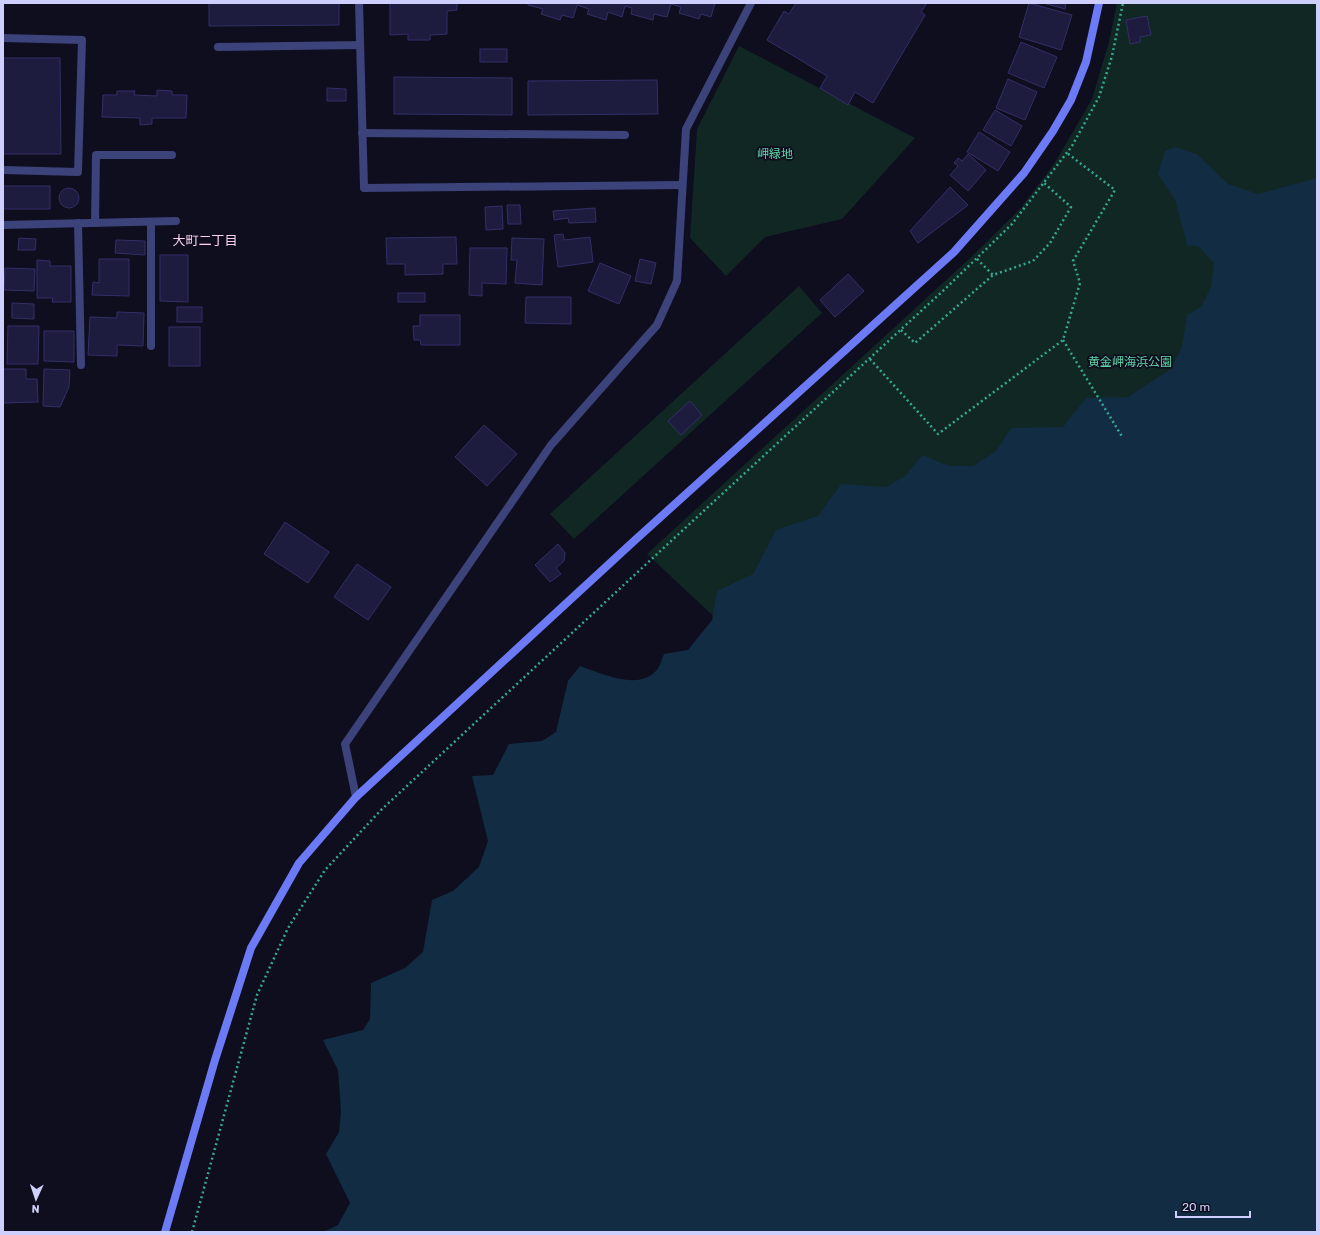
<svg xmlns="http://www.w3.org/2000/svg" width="1320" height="1235" viewBox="0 0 1320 1235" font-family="Rubik,'Noto Sans JP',sans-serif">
<rect width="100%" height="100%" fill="#0e0e1e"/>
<g fill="#112724">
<path d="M1117,3H1317V483L789,687L647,554L968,260L1020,209L1054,164L1092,99L1109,42Z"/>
<path d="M739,46L915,138L842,219L765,237L726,276L690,238L697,129Z"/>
<path d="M799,286L822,313L574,539L550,514Z"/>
</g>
<path fill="#112c43" d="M1175,147L1197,154L1228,184L1258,194L1317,178V1232H323L338,1225L350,1203L326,1154L339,1132L341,1112L338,1070L323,1040L363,1030L370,1019L371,983L405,968L423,952L432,900L453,891L479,867L488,841L472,776L493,775L509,744L542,741L556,732L568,681L580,666C601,673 637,691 656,671C660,667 662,658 664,654L688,650L712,620L717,591L753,574L776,530L818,516L841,484L886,487L905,476L922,455L949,466H973L996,451L1011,428L1063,427L1086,398L1128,397L1171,369L1182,347L1187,315L1201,307L1211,287L1214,263L1199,247L1187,245L1175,200L1158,174L1165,151Z"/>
<g fill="#1d1b3e" stroke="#322f68">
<path d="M209,3H339V25L209,26Z"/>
<path d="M390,3H457V10L447,11V34L430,35V40H408V34L390,35Z"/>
<path d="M528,3H715L711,17L701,14L699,19L679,13L681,7L671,4L667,17L654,14L653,20L631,14L632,8L625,6L622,17L608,12L606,20L587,14L589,9L577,5L573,18L562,15L560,20L541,14L543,9L528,5Z"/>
<path d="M796,3H927L921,12L925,15L873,103L855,92L848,105L820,88L827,76L767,40L784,11L789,14Z"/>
<path d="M1029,3L1072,15L1061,50L1019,37Z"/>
<path d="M1043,3H1066L1065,9Z"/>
<path d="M1147,16L1151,35L1140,37V42L1130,44L1126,20Z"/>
<path d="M1021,42L1057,57L1044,88L1008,73Z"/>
<rect x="480" y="49" width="27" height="13"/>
<path d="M3,58H60L61,154H3Z"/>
<path d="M394,77L512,78V115L394,114Z"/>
<path d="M1008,79L1037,92L1025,120L996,108Z"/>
<path d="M657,80L658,114L528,115V81Z"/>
<path d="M327,88L346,89V101H327Z"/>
<path d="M157,90L172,91V95H187L186,118H152V124L140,125V118L102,117L103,95H117V91H135L134,95L157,96Z"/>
<path d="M995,110L1022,126L1011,146L983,130Z"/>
<path d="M979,132L1010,152L998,171L967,152Z"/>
<path d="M968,154L986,170L968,191L950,175L958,166L954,163L958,158L962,161Z"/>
<rect x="3" y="186" width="47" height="23"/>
<path d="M950,187L968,205L918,243L910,231Z"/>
<circle cx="69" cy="198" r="10"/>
<path d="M507,205H520L521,224H508Z"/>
<path d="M502,206L503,229L486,230L485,207Z"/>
<path d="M595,208L596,222L569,223L568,218L554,220L553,211Z"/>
<path d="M563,234L564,240L590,237L593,262L558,267L554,235Z"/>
<path d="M456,237L457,264H443V274L405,275V264H387L386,238Z"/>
<path d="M19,238L36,239L35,250H18Z"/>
<path d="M512,238L544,239L542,285L515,283L517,260H511Z"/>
<path d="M116,240L145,241V255L115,253Z"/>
<path d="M470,248H507L506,284L482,283V296L469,295Z"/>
<path d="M160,255H188V302L160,301Z"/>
<path d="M99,259H129V296L92,295L93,282L99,283Z"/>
<path d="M640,259L656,263L651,284L635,281Z"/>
<path d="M37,260L50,261V266H71V302H52L53,298H37Z"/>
<path d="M600,263L631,276L619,304L588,291Z"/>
<path d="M5,268L35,269L34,291L4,290Z"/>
<path d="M848,274L864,291L835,317L820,300Z"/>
<rect x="398" y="293" width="27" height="9"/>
<path d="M526,297H571V324L525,323Z"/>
<path d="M12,303L34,304V319L12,318Z"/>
<rect x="177" y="307" width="25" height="15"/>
<path d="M117,312L144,313L143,346L117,345V356L88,355L90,317L117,318Z"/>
<path d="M420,315H460V345H421L420,340H414L413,326H420Z"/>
<path d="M8,326H39L38,364H7Z"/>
<rect x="169" y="327" width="31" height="39"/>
<path d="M44,331H74V362L44,361Z"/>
<path d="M3,369H26V379H37L38,402L3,403Z"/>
<path d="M44,369L70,370L69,387L60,407L43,406Z"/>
<path d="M690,401L702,415L681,435L668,421Z"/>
<path d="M484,425L517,454L487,486L455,457Z"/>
<path d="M285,522L329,552L308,583L264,554Z"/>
<path d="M558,544L565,553L564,561L556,568L561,574L550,582L535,565Z"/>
<path d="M357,564L391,587L368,620L334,597Z"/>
</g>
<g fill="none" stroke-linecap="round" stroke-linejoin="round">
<g stroke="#36a892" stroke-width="2.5" stroke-dasharray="2 3" stroke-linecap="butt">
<path d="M977,259L993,275"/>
<path d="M901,330L915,343L993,275L1033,261L1050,243L1071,207L1044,183"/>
<path d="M1063,340L1123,438"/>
<path d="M870,359L938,434L1063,340L1080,283L1073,261L1115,190L1067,153"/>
<path d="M192,1232L257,995L288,928L325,870L381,810L683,530L945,289L1012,224L1072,146L1099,97L1112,56L1123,3"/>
</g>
<g stroke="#3c427a" stroke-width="8">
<path d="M359,3L364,188L682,185"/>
<path d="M3,38L82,40L78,172L3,170"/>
<path d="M218,47L360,45"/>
<path d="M362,133L625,135"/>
<path d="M151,222V346"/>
<path d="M95,223L96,155H172"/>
</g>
<g stroke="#3c427a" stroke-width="8">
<path d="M78,223L81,365"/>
<path d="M3,225L176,221"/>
<path d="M356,797L345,744L551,445L657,325L677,281L686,129L751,3"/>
</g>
<path stroke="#6c7bf5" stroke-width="8" d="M165,1232L215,1060L251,948L299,863L356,797L634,541L954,252L1024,173L1053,131L1071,100L1086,62L1099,3"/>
</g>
<g text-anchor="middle" stroke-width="3.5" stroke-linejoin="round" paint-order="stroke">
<g font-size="12" fill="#60d5a9" stroke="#0e0e1e">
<text x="775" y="158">岬緑地</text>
<text x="1130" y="366">黄金岬海浜公園</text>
</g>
<g font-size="13" fill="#fcd0f2" stroke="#0e0e1e">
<text x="205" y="245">大町二丁目</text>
</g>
</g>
<rect width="1320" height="1235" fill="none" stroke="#cecffc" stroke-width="8"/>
<g transform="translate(36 1199) rotate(183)" stroke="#0e0e1e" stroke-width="3" paint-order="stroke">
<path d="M0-3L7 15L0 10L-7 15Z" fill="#cecffc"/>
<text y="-6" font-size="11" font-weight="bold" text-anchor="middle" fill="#cecffc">N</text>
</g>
<path d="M1176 1211v6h74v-6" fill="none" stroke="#cecffc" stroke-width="2"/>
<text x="1182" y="1211" font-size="12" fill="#cecffc" stroke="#0e0e1e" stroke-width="3" paint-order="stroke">20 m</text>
</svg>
